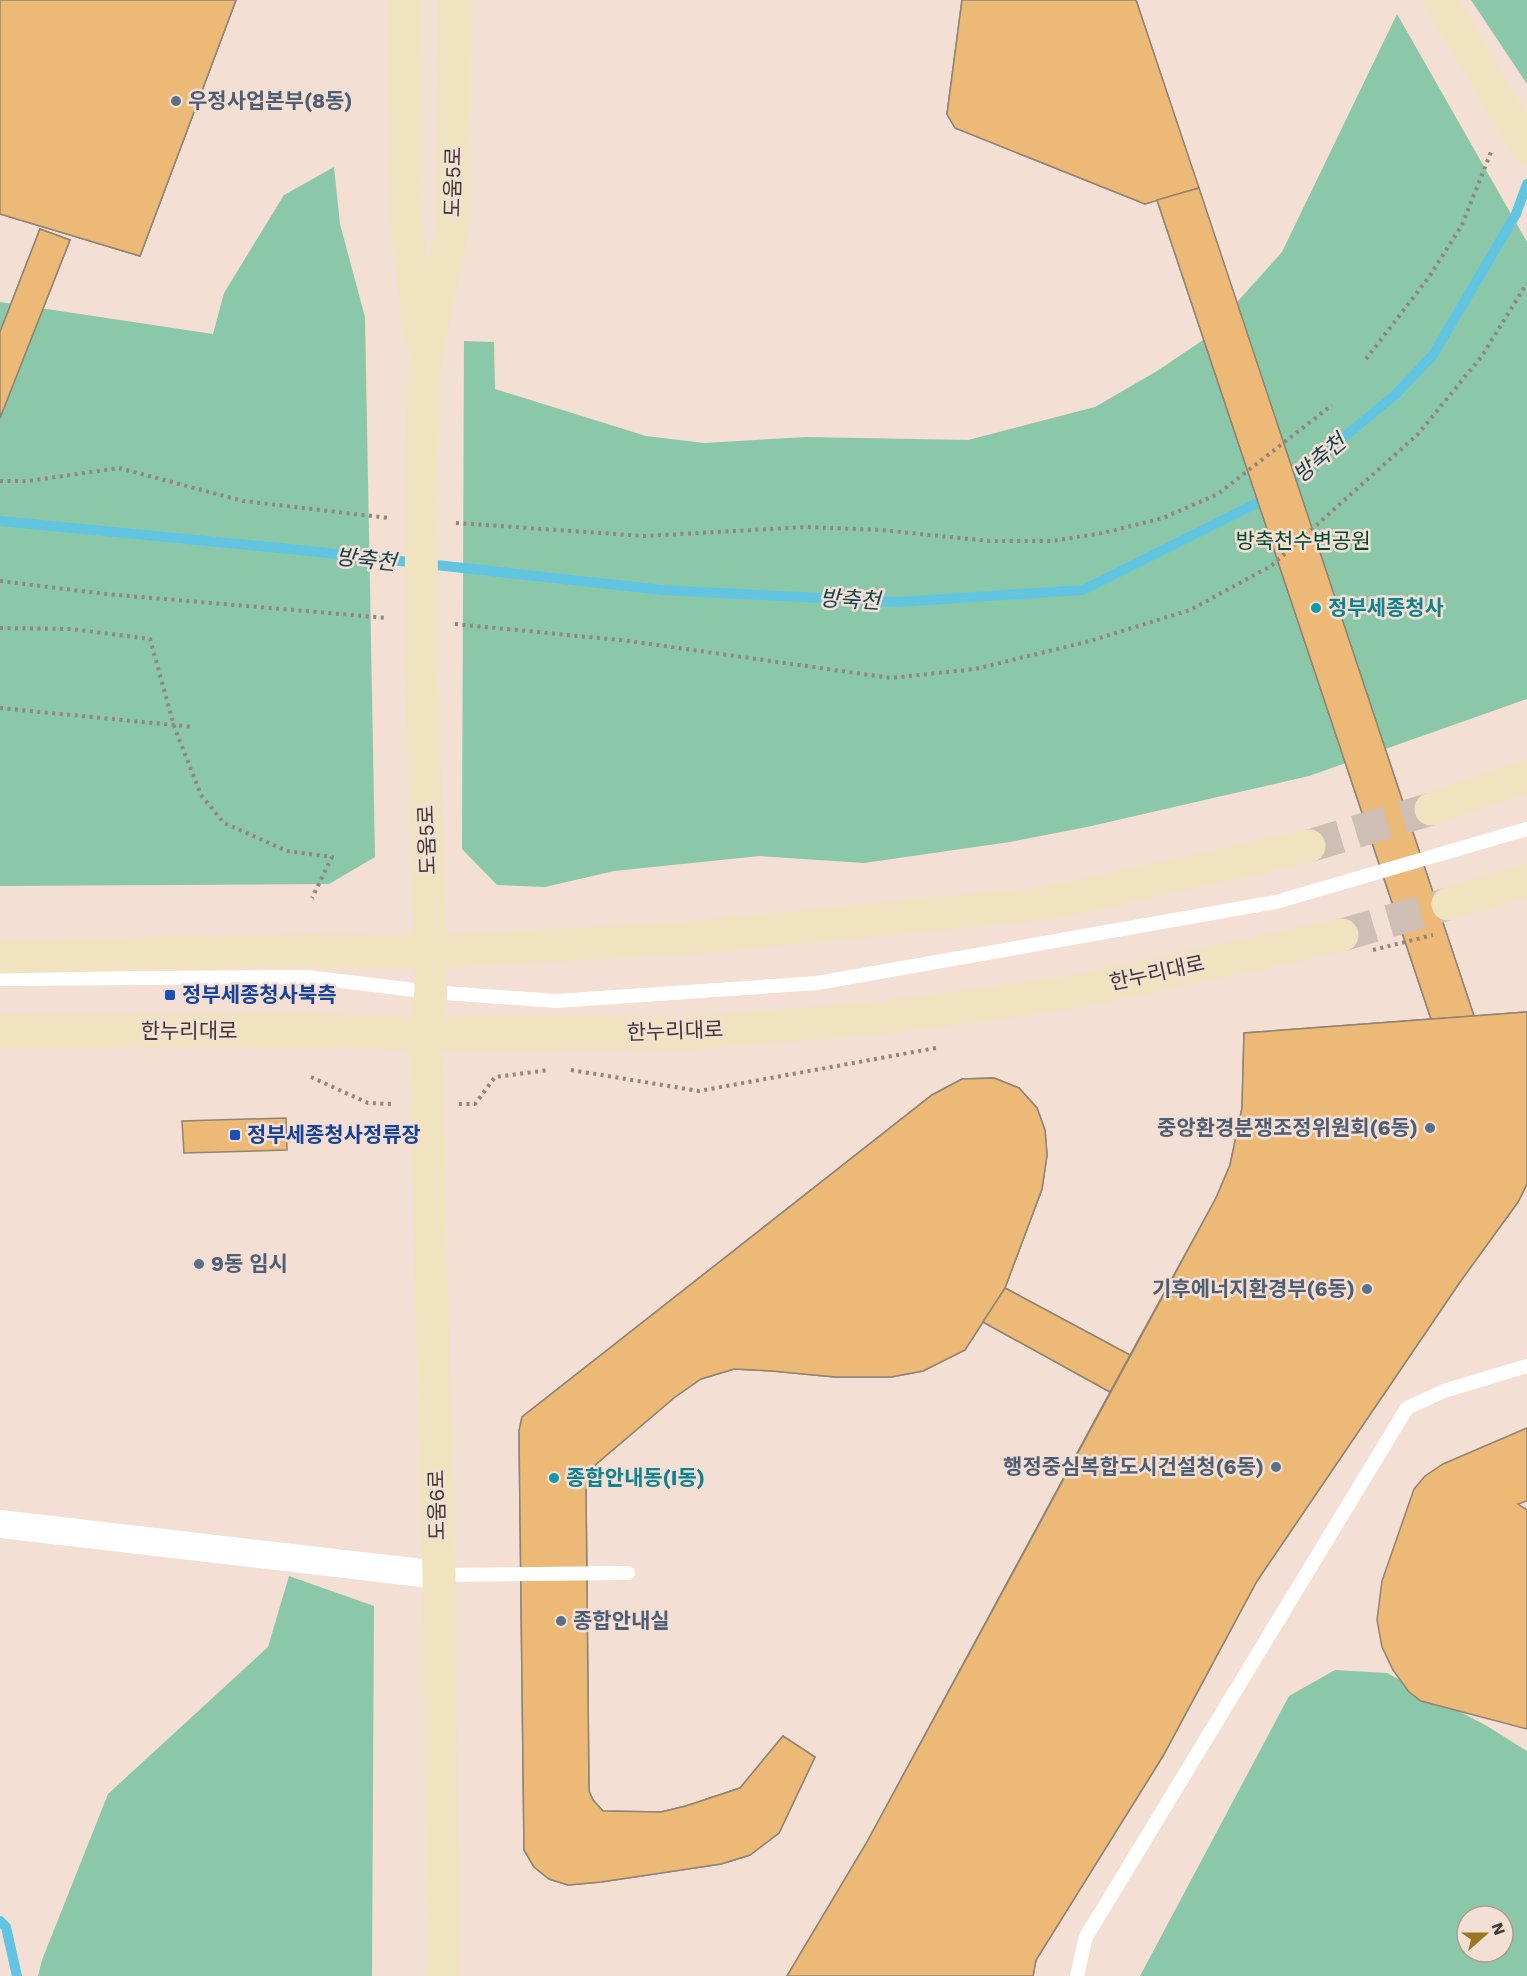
<svg xmlns="http://www.w3.org/2000/svg" width="1527" height="1976" viewBox="0 0 1527 1976" font-family="'Work Sans','Noto Sans KR',sans-serif">
<rect width="100%" height="100%" fill="#f3dfd3"/>
<g fill="#8bc8aa" fill-rule="evenodd">
<path d="M1471,0H1527V84Z"/>
<path d="M1397,14L1527,242V699L1309,776L1087,827L1010,842L864,863L760,856L614,871L545,887L497,885L462,849L464,341L494,342L495,389L646,436L704,443L806,437L968,440L1095,407L1157,371L1203,340L1282,252Z"/>
<path d="M334,167L340,224L365,317L375,857L329,884L0,886V302L213,334L224,293L284,195Z"/>
<path d="M289,1576L374,1606L372,1976H38L42,1960L108,1794L268,1647Z"/>
<path d="M1335,1670L1387,1673L1487,1726L1527,1751V1976H1140L1289,1696ZM1467,1916H1503V1952H1467Z"/>
</g>
<g fill="none" stroke-linecap="round" stroke-linejoin="round">
<g stroke="#61c5e1" stroke-width="10">
<path d="M1286,485L1395,395L1433,355L1516,214L1527,184"/>
<path d="M0,521L300,550L663,590L899,602L1083,590L1271,496"/>
<path d="M0,1921L6,1927L17,1976"/>
</g>
</g>
<g fill="#ecb977" stroke="#918475" stroke-width="1.5">
<path d="M0,0H236L140,256L0,214Z"/>
<path d="M0,0H236L140,256L0,214Z"/>
<path d="M962,0H1136L1474,1016L1527,1012V1184L1518,1202L1460,1282L1257,1581L1163,1756L1036,1960L1033,1976H787L867,1842L1110,1392L983,1322L965,1350L923,1371L891,1377H835L772,1371L734,1369L701,1379L675,1397L594,1466L586,1489L589,1791L593,1800L603,1811L661,1812L686,1806L740,1788L783,1736L815,1757L779,1833L750,1855L721,1864L601,1882L568,1885L549,1879L534,1867L524,1850L519,1431L522,1417L932,1095L962,1079L994,1078L1019,1088L1037,1108L1045,1130L1047,1155L1042,1189L1005,1288L1130,1355L1216,1198L1230,1165L1242,1108L1244,1033L1431,1019L1157,200L1145,204L955,128L947,114Z"/>
<path d="M962,0H1136L1199,188L1145,204L955,128L947,114Z"/>
<path d="M1199,188L1474,1016L1431,1019L1157,200Z"/>
<path d="M40,229L70,240L0,418V332Z"/>
<path d="M40,229L70,240L0,418V332Z"/>
<path d="M1527,1012V1184L1518,1202L1460,1282L1257,1581L1163,1756L1036,1960L1033,1976H787L867,1842L1216,1198L1230,1165L1242,1108L1244,1033Z"/>
<path d="M994,1078L1019,1088L1037,1108L1045,1130L1047,1155L1042,1189L1005,1288L965,1350L923,1371L891,1377H835L772,1371L734,1369L701,1379L675,1397L594,1466L586,1489L589,1791L593,1800L603,1811L661,1812L686,1806L740,1788L783,1736L815,1757L779,1833L750,1855L721,1864L601,1882L568,1885L549,1879L534,1867L524,1850L519,1431L522,1417L932,1095L962,1079Z"/>
<path d="M286,1118L287,1150L184,1153L182,1121Z"/>
<path d="M1005,1288L1130,1355L1110,1392L983,1322Z"/>
<path d="M1527,1428V1501L1518,1504L1527,1510V1729L1421,1701L1409,1692L1393,1670L1382,1647L1377,1620L1382,1581L1414,1489L1425,1476L1443,1464Z"/>
</g>
<g fill="none" stroke-linecap="round" stroke-linejoin="round">
<g stroke="#cfbeb3" stroke-width="33" stroke-dasharray="33 16" stroke-linecap="butt">
<path d="M1309,846L1431,809"/>
<path d="M1342,935L1448,904"/>
</g>
<g stroke="#93867d" stroke-width="4" stroke-dasharray="3 4.5" stroke-linecap="butt">
<path d="M1366,359L1429,277L1462,225L1491,152"/>
<path d="M0,481H28L119,468L243,501L389,518"/>
<path d="M456,523L644,536L807,527L881,530L990,541H1052L1103,533L1163,518L1218,494L1332,405"/>
<path d="M0,581L106,594L387,618"/>
<path d="M455,624L629,641L891,678L975,669L1090,641L1190,610L1271,566L1418,434L1482,356L1527,283"/>
<path d="M0,628L71,629L150,639L174,726L201,795L224,823L287,851L332,857L312,898"/>
<path d="M0,708L194,727"/>
<path d="M1373,950L1433,935"/>
<path d="M571,1070L699,1091L936,1048"/>
<path d="M311,1077L368,1103L392,1104"/>
<path d="M459,1104H475L495,1077L549,1070"/>
</g>
<g stroke="#fff" stroke-width="14">
<path d="M0,979L307,977L431,992L557,1001L817,983L1276,902L1527,829"/>
<path d="M439,1575L628,1573"/>
<path d="M1077,1976L1086,1937L1407,1408L1444,1391L1527,1366"/>
</g>
<path stroke="#fff" stroke-width="28" d="M0,1524L439,1575"/>
<g stroke="#f1e3c0" stroke-width="33">
<path d="M404,0L406,223L421,338"/>
<path d="M1440,0L1527,147"/>
<path d="M1431,809L1527,776"/>
<path d="M1448,904L1527,880"/>
<path d="M0,957L310,951L431,952L688,938L1050,903L1309,846"/>
<path d="M0,1031L303,1030L425,1034L688,1033L880,1018L1069,993L1342,935"/>
<path d="M443,1976L439,1575L425,1034L431,992L421,646L422,445L425,361L453,225L455,0"/>
</g>
</g>
<g fill="#5c6f8a" stroke="#f3dfd3" stroke-width="2">
<circle cx="176" cy="101" r="6"/>
<circle cx="1430" cy="1128" r="6"/>
<circle cx="199" cy="1264" r="6"/>
<circle cx="1367" cy="1289" r="6"/>
<circle cx="1276" cy="1467" r="6"/>
<circle cx="561" cy="1621" r="6"/>
</g>
<g fill="#0f9aa8" stroke="#f3dfd3" stroke-width="2">
<circle cx="1316" cy="608" r="6"/>
<circle cx="554" cy="1478" r="6"/>
</g>
<g fill="#1a4fb4" stroke="#f3dfd3" stroke-width="2">
<rect x="164" y="989" width="12" height="12" rx="3"/>
<rect x="229" y="1129" width="12" height="12" rx="3"/>
</g>
<g text-anchor="middle" stroke-width="5" stroke-linejoin="round" paint-order="stroke">
<g font-size="21" font-weight="bold" fill="#4e5e75" stroke="#f3dfd3" text-anchor="start">
<text x="188" y="108">우정사업본부(8동)</text>
<text x="1418" y="1135" text-anchor="end">중앙환경분쟁조정위원회(6동)</text>
<text x="211" y="1271">9동 임시</text>
<text x="1355" y="1296" text-anchor="end">기후에너지환경부(6동)</text>
<text x="1264" y="1474" text-anchor="end">행정중심복합도시건설청(6동)</text>
<text x="573" y="1628">종합안내실</text>
</g>
<g font-size="21" fill="#413934" stroke="#f3dfd3">
<text transform="translate(453 182) rotate(-89)" y="7">도움5로</text>
<text transform="translate(427 840) rotate(-92)" y="7">도움5로</text>
<text transform="translate(1157 973) rotate(-12)" y="7">한누리대로</text>
<text x="189" y="1038">한누리대로</text>
<text transform="translate(675 1031) rotate(-2)" y="7">한누리대로</text>
<text transform="translate(437 1505) rotate(-91)" y="7">도움6로</text>
</g>
<g font-size="21" fill="#004a31" stroke="#f3dfd3">
<text x="1303" y="548">방축천수변공원</text>
</g>
<g font-size="21" font-weight="bold" fill="#0d838f" stroke="#f3dfd3" text-anchor="start">
<text x="1328" y="615">정부세종청사</text>
<text x="566" y="1485">종합안내동(I동)</text>
</g>
<g font-size="21" font-weight="bold" fill="#164399" stroke="#f3dfd3" text-anchor="start">
<text x="182" y="1002">정부세종청사북측</text>
<text x="247" y="1142">정부세종청사정류장</text>
</g>
<g font-size="22" font-style="italic" fill="#174450" stroke="#f3dfd3">
<text transform="translate(1319 458) rotate(-40)" y="8">방축천</text>
<text transform="translate(366 559) rotate(6)" y="8">방축천</text>
<text transform="translate(850 599) rotate(3)" y="8">방축천</text>
</g>
</g>
<g transform="translate(1485 1934) rotate(69)"><circle r="28" fill="#f3dfd3" stroke="#ac9d93" stroke-width="1.5"/>
<path d="M0-4.5L10 22L0 15L-10 22Z" fill="#9c7622"/>
<text y="-9" font-size="16" font-weight="bold" text-anchor="middle" fill="#413934">N</text>
</g>
</svg>
